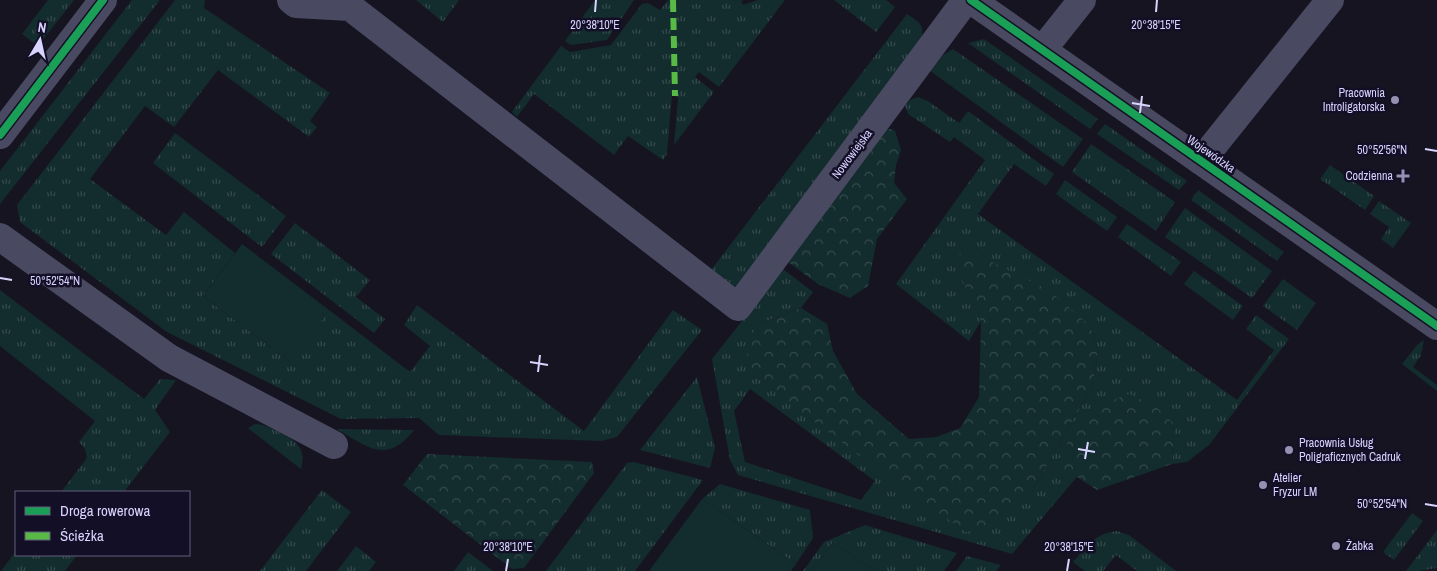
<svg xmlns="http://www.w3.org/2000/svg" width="1437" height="571" viewBox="0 0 1437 571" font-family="'Archivo Narrow',sans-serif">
<defs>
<pattern id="grass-tufts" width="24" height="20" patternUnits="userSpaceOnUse" patternTransform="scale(1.25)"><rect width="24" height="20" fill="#132c2d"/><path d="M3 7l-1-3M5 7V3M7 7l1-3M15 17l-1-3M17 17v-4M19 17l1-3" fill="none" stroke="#354a4c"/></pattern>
<pattern id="forest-crowns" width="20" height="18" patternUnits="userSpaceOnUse" patternTransform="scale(1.25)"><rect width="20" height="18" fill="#132c2d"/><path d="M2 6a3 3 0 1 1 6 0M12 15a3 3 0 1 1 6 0" fill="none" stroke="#354a4c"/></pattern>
</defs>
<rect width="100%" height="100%" fill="#161421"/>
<g fill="url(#grass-tufts)" fill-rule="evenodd">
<path d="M48,0H74L38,46L22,34Z"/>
<path d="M132,0H160L0,204V171Z"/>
<path d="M175,0H205L204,8L330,93L310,121L317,127L309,137L218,70L174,127L145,106L90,179L166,235L184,212L235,253L203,296L289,361L329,310L410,372L430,346L404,325L417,305L584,431L673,310L702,330L617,437L601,441L439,435L419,418L341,419L167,332L20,222L17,205Z"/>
<path d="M416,0H459L443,22Z"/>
<path d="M595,0H634L607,40L571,45L565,41Z"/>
<path d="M668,0H744L741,1L743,5L758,0H785L719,87L699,72L695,77L714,92L674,145L678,98L672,94L667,154L663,160L628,136L614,155L534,94L517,117L512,112L561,46L570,52L611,45L642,4L648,3L660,10Z"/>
<path d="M834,0H886L895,7L876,32Z"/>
<path d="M907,14C920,23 925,24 921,41L738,290L711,270Z"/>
<path d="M984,39L1098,119L1090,129L968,43Z"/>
<path d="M953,49L1083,139L1063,167L929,70L943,55Z"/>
<path d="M918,97L928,101L959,123L968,111L1054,174L1046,186L1014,164L978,214L1237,400L1274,350L1246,329L1256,315L1289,339L1209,445L1187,462L1172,464L1174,424L1051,470L1071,484L1012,554L738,475L730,460L712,359L783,269L813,292L801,308L758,324L749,372L1030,495L1093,385L1098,350L1090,326L954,261L981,321L969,341L896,284L985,160L954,137L950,142L908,114L905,106L910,100ZM750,389L875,481L861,500L745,462L734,411Z"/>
<path d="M1105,124L1187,181L1179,190L1097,134Z"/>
<path d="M175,133L286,216L262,247L153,163Z"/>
<path d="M1091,144L1175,202L1156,231L1072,172Z"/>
<path d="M1330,165L1374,196L1365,210L1320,179Z"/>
<path d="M1065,180L1117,217L1107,231L1056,194Z"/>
<path d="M1198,190L1284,252L1277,261L1191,200Z"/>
<path d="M1379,201L1411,223L1393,248L1381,239L1389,227L1370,214Z"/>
<path d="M1185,208L1272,271L1252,298L1165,237Z"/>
<path d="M295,223L370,280L356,297L385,319L374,333L271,254Z"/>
<path d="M1127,224L1181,262L1171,276L1118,237Z"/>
<path d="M1194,271L1243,306L1233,320L1184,284Z"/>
<path d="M1283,279L1316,303L1297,330L1263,306Z"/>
<path d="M0,290L144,399L160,379L176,380L155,410L170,432L124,492H61L87,458L85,449L79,442L95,421L0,346Z"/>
<path d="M1424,340L1421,355L1413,367L1437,385V391L1402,364L1417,345Z"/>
<path d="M697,377L715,448L710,468L640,450Z"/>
<path d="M255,424C263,424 269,427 277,431C294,440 307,446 301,469L248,428Z"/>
<path d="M337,429L414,430C387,465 367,447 337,429Z"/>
<path d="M634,462L703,480L635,571H546L627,463Z"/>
<path d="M720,484L810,510L813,538L796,564L702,499Z"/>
<path d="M322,490L351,512L306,571H260Z"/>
<path d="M1412,513L1423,521L1394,560L1383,552Z"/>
<path d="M865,525L957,553L944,571H875L833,542L811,571H803L824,542Z"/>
<path d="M1437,530V568L1418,571H1406Z"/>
<path d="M1117,531L1129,535L1176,571H1137L1116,555L1103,571H1085L1073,562C1088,545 1094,534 1117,531Z"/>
<path d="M356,546L376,562L369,571H337Z"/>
<path d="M16,551V555H77L65,571H1Z"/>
<path d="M468,552L493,571H454Z"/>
<path d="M967,556L1001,565L996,571H956Z"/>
</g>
<g fill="url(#forest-crowns)">
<path d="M884,129H891L895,131L901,150L896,165L894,183L907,199L877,239L868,286L850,298L818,284L788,262Z"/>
<path d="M966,249L1050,291L1090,326L1098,350L1093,385L1030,495L994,528L966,532L881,472L749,372L746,344L758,324L801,308L827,324L833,351L857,394L909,439L936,437L960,428L979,397L981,321L953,260Z"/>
<path d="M1129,394L1154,405L1174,424L1172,464L1097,490L1077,477L1071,484L1051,471L1089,409Z"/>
<path d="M427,454L592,462L594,473L524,568L512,569L403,485Z"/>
</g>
<g fill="#132c2d">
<path d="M242,244L329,310L290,362L203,296Z"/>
<path d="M702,499L796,564L791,571H649Z"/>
<path d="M833,542L875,571H811Z"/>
</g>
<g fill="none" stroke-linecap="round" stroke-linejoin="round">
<g stroke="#4a4962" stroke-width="28">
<path d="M291,0L296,4L350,7L738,307L966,0"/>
<path d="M971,0L1437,326"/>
<path d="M1043,49L1082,0"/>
<path d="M0,135L103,0"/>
<path d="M1201,161L1330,0"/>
<path d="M0,237L169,358L334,445"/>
</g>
<path stroke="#58b947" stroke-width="6" stroke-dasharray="12 6" stroke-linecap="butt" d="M673,0L675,96"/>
<g stroke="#130f26" stroke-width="11">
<g id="cycleway">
<path d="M971,0L1437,326"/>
<path d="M0,135L103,0"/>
</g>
</g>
<use href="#cycleway" stroke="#1a9f57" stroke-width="8"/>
</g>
<path fill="none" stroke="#d9d4ff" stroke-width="2" d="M595,12L596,0M1156,12L1157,0M1132,103L1150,106M1140,113L1142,96M1425,149L1437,151M0,278L12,280M530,362L548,365M538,372L540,355M1078,449L1095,452M1085,459L1088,442M1425,504L1437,506M506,571L508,559M1067,571L1069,559"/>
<g fill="#9591b1" stroke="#130f26" stroke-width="2">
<circle cx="1395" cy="100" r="5"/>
<path d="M1400.5 168.5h5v5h5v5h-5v5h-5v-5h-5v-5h5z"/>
<circle cx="1289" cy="450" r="5"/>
<circle cx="1263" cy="485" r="5"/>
<circle cx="1336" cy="546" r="5"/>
</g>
<g text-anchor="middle" stroke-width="5" stroke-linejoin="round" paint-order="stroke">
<g font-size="12" fill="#d9d4ff" stroke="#130f26" text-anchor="start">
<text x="1385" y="97" text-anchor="end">Pracownia<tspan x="1385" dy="14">Introligatorska</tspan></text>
<text x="1393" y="180" text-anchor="end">Codzienna</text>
<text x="1299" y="447">Pracownia Usług<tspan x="1299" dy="14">Poligraficznych Cadruk</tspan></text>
<text x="1273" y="482">Atelier<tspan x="1273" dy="14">Fryzur LM</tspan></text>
<text x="1346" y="550">Żabka</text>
</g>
<g font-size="12" fill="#d9d4ff" stroke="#130f26">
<text transform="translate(852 154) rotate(-53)" y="4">Nowowiejska</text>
<text transform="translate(1211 154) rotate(35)" y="4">Wojewódzka</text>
</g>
</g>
<g font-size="12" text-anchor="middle" fill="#d9d4ff" stroke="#130f26" stroke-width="5" stroke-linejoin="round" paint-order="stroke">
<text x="595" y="29">20°38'10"E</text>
<text x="1156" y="29">20°38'15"E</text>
<text x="1382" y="154">50°52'56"N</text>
<text x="55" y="285">50°52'54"N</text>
<text x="1382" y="508">50°52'54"N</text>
<text x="508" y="551">20°38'10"E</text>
<text x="1069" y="551">20°38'15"E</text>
</g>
<rect x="15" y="491" width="175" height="65" fill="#130f26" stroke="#625e7d"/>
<rect x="25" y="507" width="25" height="8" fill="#1a9f57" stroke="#625e7d"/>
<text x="60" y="516" font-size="15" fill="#d9d4ff">Droga rowerowa</text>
<rect x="25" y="532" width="25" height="8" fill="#58b947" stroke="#625e7d"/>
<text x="60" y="541" font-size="15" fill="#d9d4ff">Ścieżka</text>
<g transform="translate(40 40) rotate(9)" stroke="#130f26" stroke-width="4" paint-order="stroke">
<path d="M0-4L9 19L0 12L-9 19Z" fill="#d9d4ff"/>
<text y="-8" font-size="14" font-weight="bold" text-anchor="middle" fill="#d9d4ff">N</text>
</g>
</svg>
